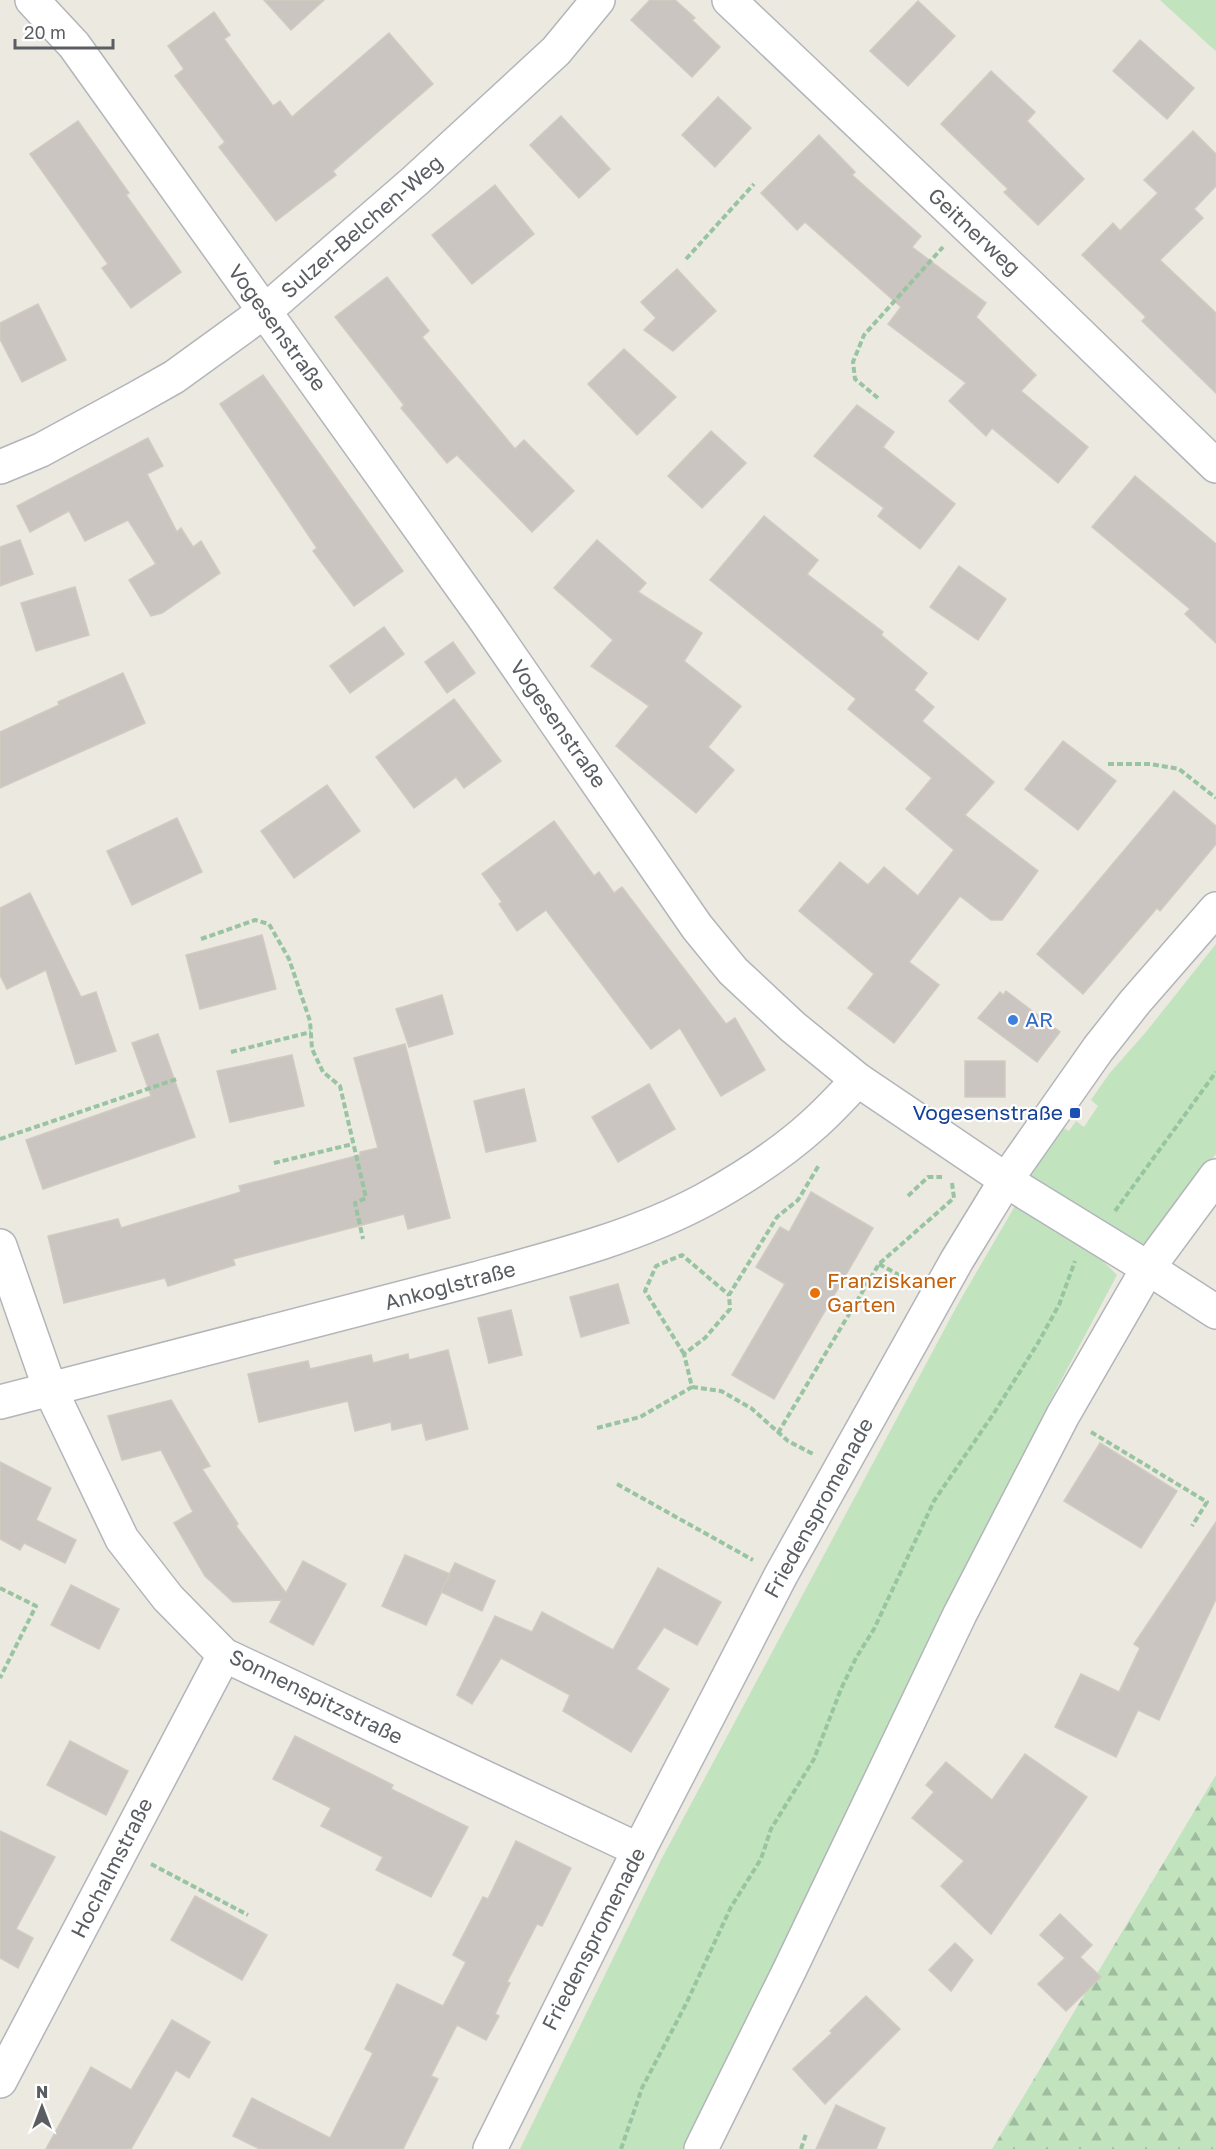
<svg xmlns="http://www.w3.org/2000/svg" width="1216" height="2149" viewBox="0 0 1216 2149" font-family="'Golos Text',sans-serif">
<defs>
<pattern id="forest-firs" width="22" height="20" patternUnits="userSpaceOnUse" patternTransform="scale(1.5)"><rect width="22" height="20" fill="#c1e4be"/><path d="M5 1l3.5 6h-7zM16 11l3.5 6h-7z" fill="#a0bc9e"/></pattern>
</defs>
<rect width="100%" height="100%" fill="#ece9e1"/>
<g fill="#c1e4be">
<path d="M1160,0H1216V51L1209,45Z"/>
<path d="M1216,944V1154L1144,1245L1030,1175L1064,1128L1069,1131L1076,1121L1084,1127L1098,1106L1091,1100L1109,1074L1146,1032Z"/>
<path d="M1019,1199L1090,1248L1117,1275L1048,1405L688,2149H520L661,1860L958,1304Z"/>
</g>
<path fill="url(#forest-firs)" d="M1216,1775V2149H992Z"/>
<g fill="#cac5c1" stroke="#d1cac0" stroke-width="1.5">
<path d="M264,0H324L291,30Z"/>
<path d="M650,0H675L695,18L692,20L720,47L692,77L631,20Z"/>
<path d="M918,1L955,36L908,86L870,51Z"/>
<path d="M214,12L230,35L224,39L273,106L280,101L292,117L389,33L433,84L333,171L336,175L276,221L219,147L225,142L175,76L184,69L168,46Z"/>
<path d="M1140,40L1194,88L1167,119L1113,71Z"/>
<path d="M991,71L1035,112L1027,121L1084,179L1038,225L1004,192L1008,189L941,124Z"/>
<path d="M718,97L751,128L715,167L682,135Z"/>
<path d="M561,116L610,169L579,198L530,145Z"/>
<path d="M78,121L129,193L126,195L181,272L131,308L102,268L108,264L30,154Z"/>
<path d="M1193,131L1216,154V186L1194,209L1203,218L1160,260L1216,313V393L1142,321L1146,317L1082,255L1113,223L1120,231L1158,193L1144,180Z"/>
<path d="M819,135L855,172L852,175L921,236L912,247L986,303L976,317L1036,375L1021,391L1088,447L1058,483L992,428L986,436L949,401L966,383L888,324L901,307L805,222L797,230L761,193Z"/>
<path d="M495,185L534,234L472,284L432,235Z"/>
<path d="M677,269L716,311L673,351L644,330L656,318L641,302Z"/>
<path d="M387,277L429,331L422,337L515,449L524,440L574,491L532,532L457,455L447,463L401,408L404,405L335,317Z"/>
<path d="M38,304L66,360L22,382L0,339V323Z"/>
<path d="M624,349L676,397L637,435L588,384Z"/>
<path d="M263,375L403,571L354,606L313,551L317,548L220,404Z"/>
<path d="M857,405L894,432L883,447L955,504L920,549L878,516L884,508L814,456Z"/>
<path d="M711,431L746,463L702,508L668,476Z"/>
<path d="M148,438L163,466L147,474L177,532L181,528L193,547L201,541L220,573L162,613L151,616L129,580L156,564L128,520L85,541L69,511L30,532L17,506Z"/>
<path d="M1135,476L1216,544V643L1185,614L1190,609L1092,527Z"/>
<path d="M764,516L818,560L807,574L883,632L881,635L927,673L914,690L934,707L922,721L994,782L965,815L1038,871L1002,920H991L960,896L909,962L939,985L894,1043L848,1008L874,974L799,911L840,862L868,885L884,867L918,896L954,850L906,809L932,778L848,709L856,699L710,580Z"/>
<path d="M20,540L33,574L0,586V547Z"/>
<path d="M597,540L646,583L638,592L702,633L684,661L741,706L708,747L734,770L696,813L616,746L649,706L591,666L613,640L554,588Z"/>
<path d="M959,566L1006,599L978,640L930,607Z"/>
<path d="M75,587L89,635L36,651L21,603Z"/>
<path d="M384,627L404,654L350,693L330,666Z"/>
<path d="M453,642L475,673L447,693L425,662Z"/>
<path d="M123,673L145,723L0,788V732L59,705L58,702Z"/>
<path d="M454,699L501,761L464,788L456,777L414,808L376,757Z"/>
<path d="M1063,741L1116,781L1078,830L1025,789Z"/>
<path d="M327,785L360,831L294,878L261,831Z"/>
<path d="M1174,791L1216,826V844L1160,911L1157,908L1083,994L1037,954Z"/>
<path d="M177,818L202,872L132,905L107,851Z"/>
<path d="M554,821L594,876L599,872L614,893L622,887L726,1024L735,1018L765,1070L721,1096L680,1028L651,1049L546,910L517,931L499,904L502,902L482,874Z"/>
<path d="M30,893L81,997L96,992L116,1051L76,1064L46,970L7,989L0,975V908Z"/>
<path d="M262,935L276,989L200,1009L186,955Z"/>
<path d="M1006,991L1060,1032L1037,1062L978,1018L1000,992L1003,995Z"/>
<path d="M442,995L453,1034L409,1047L396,1009Z"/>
<path d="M158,1034L195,1137L43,1189L26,1140L151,1096L132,1043Z"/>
<path d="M405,1044L450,1218L408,1229L404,1214L233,1259L235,1265L168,1286L165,1278L64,1303L48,1236L118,1219L121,1228L241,1192L239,1186L360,1155V1152L378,1148L354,1058Z"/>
<path d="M292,1055L304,1106L230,1122L217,1071Z"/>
<rect x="965" y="1061" width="40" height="36"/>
<path d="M649,1084L675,1129L618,1162L592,1117Z"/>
<path d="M524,1089L536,1141L486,1152L474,1101Z"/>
<path d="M811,1192L873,1228L774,1399L732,1375L785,1284L756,1267L780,1227L789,1232Z"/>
<path d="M618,1284L629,1323L581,1337L570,1297Z"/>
<path d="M511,1310L522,1355L489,1363L478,1318Z"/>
<path d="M448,1350L468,1429L426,1440L422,1423L392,1430L391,1422L355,1431L348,1401L259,1422L248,1374L308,1361L310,1369L371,1355L373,1363L408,1354L409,1360Z"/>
<path d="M171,1400L210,1466L202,1469L238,1524L236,1526L286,1593L303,1561L346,1584L313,1645L270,1622L282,1600L233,1602L205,1576L174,1523L193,1512L161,1450L122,1460L108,1416Z"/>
<path d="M1100,1443L1177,1491L1141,1548L1064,1501Z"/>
<path d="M0,1462L51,1488L36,1520L76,1540L65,1563L24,1543L20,1550L0,1539Z"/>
<path d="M1216,1522V1599L1159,1720L1138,1710L1116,1757L1055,1727L1081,1674L1119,1692L1140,1648L1134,1644Z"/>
<path d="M405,1555L450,1574L426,1625L382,1606Z"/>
<path d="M455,1563L495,1581L482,1611L441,1592Z"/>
<path d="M658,1568L721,1602L697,1645L664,1627L636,1669L669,1689L631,1752L563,1711L570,1695L501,1658L472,1704L457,1695L495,1616L532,1632L542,1612L613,1650Z"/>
<path d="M71,1585L119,1609L99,1649L51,1625Z"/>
<path d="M295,1736L393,1785L391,1789L468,1827L431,1897L376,1870L383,1857L321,1826L331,1808L273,1779Z"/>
<path d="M70,1741L128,1771L106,1815L47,1785Z"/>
<path d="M1025,1754L1087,1797L991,1934L941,1886L964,1861L912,1818L934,1792L926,1785L946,1762L992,1800Z"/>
<path d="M0,1831L55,1857L16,1929L33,1938L18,1968L0,1958Z"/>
<path d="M516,1841L571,1868L542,1926L537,1924L507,1982L510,1983L495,2014L499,2016L486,2040L457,2025L431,2076L438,2079L403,2149H260L233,2136L252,2098L330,2138L373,2053L365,2049L397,1984L443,2006L466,1962L453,1955L483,1897L488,1899Z"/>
<path d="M195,1896L267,1935L242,1980L171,1940Z"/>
<path d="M1060,1914L1092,1945L1080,1957L1101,1977L1066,2011L1038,1984L1065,1958L1040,1935Z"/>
<path d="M955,1943L973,1960L951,1991L929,1970Z"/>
<path d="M866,1996L900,2029L825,2104L793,2069L832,2033L830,2031Z"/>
<path d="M172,2020L210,2042L189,2078L176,2070L131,2149H46L91,2067L131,2090Z"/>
<path d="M836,2105L885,2128L876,2149H816Z"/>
</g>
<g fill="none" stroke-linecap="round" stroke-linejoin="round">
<g stroke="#b2b5b9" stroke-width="36">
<g id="minor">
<path d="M32,0L74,45L486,621L697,927L733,971L793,1027L858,1080L1018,1188L1148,1268L1216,1312"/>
<path d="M729,0L1025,281L1216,466"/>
<path d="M0,467L41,450L135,399L174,377L265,311L416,180L556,51L598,0"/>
<path d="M0,1246L50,1389L122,1539L168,1598L224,1655L639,1850"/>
<path d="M0,1402L475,1279C552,1258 633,1238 704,1200C742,1179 781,1154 813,1125C829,1111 843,1095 858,1080"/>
<path d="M0,2081L224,1655"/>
<path d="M490,2149L639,1850L781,1575L957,1260L1006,1180L1098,1049L1135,1002L1216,909"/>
<path d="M701,2149L790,1969L960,1614L1063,1415L1148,1268L1216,1176"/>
</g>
</g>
<g stroke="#98c4a1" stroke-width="4" stroke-dasharray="6 3" stroke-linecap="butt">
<path d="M686,259L754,184"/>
<path d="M878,398L855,379L853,362L864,335L943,247"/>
<path d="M1108,764H1150L1179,769L1216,798"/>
<path d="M201,939L255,920L269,924L289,959L310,1021L312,1049L323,1072L340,1086L366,1198L355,1203L363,1239"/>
<path d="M231,1052L311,1032"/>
<path d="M0,1139L177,1079"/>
<path d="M274,1163L353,1144"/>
<path d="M908,1196L928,1177H942"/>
<path d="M1115,1211L1216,1072"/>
<path d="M879,1264L910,1281"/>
<path d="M684,1354L645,1291L656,1266L682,1255L729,1295"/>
<path d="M692,1387L721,1391L751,1408L788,1441L813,1454"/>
<path d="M597,1428L640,1417L692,1387L684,1354L705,1338L730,1309L729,1295L777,1217L798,1200L819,1165"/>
<path d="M1091,1432L1207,1502L1192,1526"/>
<path d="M778,1433L879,1264L954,1198L952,1183"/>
<path d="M617,1484L753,1560"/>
<path d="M0,1588L36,1606L0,1678"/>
<path d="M151,1864L248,1915"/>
<path d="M621,2149L642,2088L686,2004L731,1907L761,1859L771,1829L814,1759L841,1689L856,1658L874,1629L934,1501L994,1413L1038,1343L1059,1305L1075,1261"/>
<path d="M801,2149L806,2134"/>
</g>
<use href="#minor" stroke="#fff" stroke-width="33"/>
</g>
<circle fill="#3f7fe0" stroke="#fff" stroke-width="2" cx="1013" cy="1020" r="6"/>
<rect fill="#1a4fb4" stroke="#fff" stroke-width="2" x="1069" y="1107" width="12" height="12" rx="3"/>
<circle fill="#e8710a" stroke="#fff" stroke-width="2" cx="815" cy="1293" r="6"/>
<g text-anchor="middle" stroke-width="4.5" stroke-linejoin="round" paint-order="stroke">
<g font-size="21" fill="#5a5e62" stroke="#fff">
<text transform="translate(362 227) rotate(-41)" y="7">Sulzer-Belchen-Weg</text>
<text transform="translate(974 232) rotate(43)" y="7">Geitnerweg</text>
<text transform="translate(277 328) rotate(54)" y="7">Vogesenstraße</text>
<text transform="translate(558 724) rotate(55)" y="7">Vogesenstraße</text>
<text transform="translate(450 1286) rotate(-15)" y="7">Ankoglstraße</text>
<text transform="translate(819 1508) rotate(-61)" y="7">Friedenspromenade</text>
<text transform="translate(316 1697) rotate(26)" y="7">Sonnenspitzstraße</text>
<text transform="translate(112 1868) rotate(-63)" y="7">Hochalmstraße</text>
<text transform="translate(594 1939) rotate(-63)" y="7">Friedenspromenade</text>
</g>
<g font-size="21" fill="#366cbe" stroke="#fff" text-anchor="start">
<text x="1025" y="1027">AR</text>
</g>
<g font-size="21" fill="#164399" stroke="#fff" text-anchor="end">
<text x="1063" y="1120">Vogesenstraße</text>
</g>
<g font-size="21" fill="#c56008" stroke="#fff" text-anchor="start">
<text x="827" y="1288">Franziskaner<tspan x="827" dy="24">Garten</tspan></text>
</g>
</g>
<g transform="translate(42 2107)" stroke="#ffffff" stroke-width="4.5" paint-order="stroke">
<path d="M0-4.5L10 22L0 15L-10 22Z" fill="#5a5e62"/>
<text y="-9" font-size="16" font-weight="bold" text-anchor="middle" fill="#5a5e62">N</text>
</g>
<path d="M15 39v9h98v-9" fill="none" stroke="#5a5e62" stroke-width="3"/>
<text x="24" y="39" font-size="18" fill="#5a5e62" stroke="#ffffff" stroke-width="4.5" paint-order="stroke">20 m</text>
</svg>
